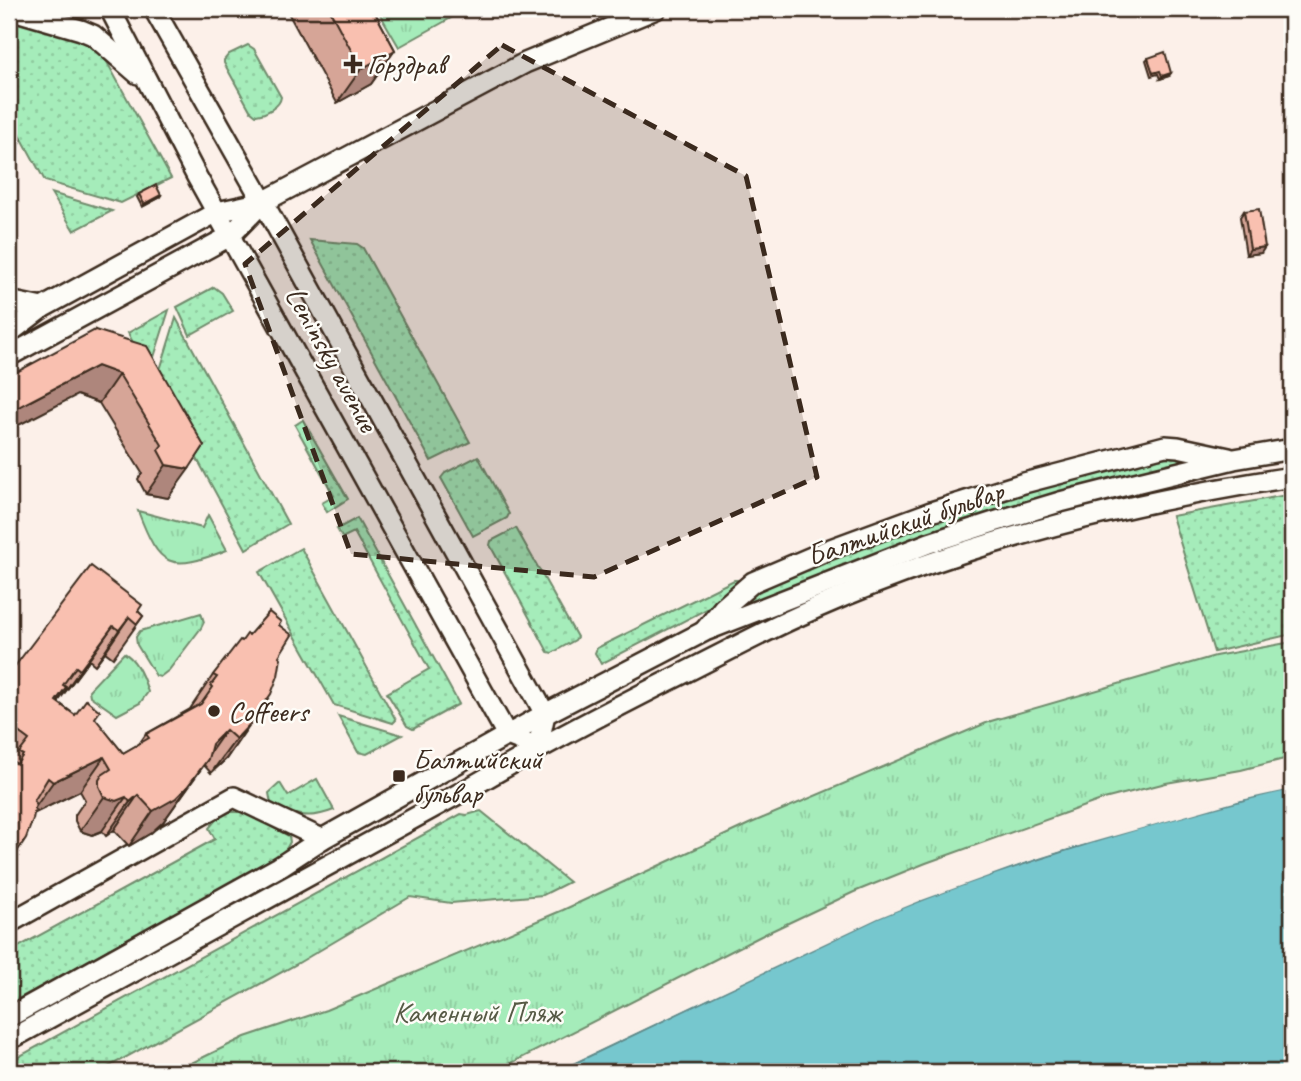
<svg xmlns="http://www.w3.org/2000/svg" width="1301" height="1081" viewBox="0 0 1301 1081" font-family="Caveat,sans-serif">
<defs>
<pattern id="grass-dots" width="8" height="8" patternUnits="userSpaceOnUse" patternTransform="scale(1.75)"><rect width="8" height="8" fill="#a5ecba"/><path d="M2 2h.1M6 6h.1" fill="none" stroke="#8fcb9f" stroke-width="1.8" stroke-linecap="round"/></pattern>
<pattern id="park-tufts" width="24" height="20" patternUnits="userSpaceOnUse" patternTransform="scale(1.75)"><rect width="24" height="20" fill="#a5ecba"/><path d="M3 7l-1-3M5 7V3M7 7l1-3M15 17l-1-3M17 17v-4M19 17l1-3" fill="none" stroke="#8fcb9f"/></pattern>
</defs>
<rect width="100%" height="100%" fill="#fcf0e9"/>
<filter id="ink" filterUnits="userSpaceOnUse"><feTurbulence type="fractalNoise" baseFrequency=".0143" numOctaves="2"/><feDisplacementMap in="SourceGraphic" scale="14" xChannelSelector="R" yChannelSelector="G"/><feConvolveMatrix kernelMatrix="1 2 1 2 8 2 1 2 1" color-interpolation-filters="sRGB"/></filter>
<g filter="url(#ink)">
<g fill="url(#grass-dots)" stroke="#708b6c" stroke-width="2">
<path d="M9,18C43,28 84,33 107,62L171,178L121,203L45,181L9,115Z"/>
<path d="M248,45L254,49L281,97C280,107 265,114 256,115L250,110L224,63V60L229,54Z"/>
<path d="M51,193L112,211L74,231Z"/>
<path d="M310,240L357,244L363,248L470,442L431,461Z"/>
<path d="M214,287L222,293L233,311L190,335L177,307Z"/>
<path d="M169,310L149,373L128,333Z"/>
<path d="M176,318L288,524L246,549L156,383Z"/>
<path d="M303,420L348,499L327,512L322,503L334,496L295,425Z"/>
<path d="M1176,455L1187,458V461L1029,500L937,529L745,604V601L757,591L832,559L934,521L1080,477Z"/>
<path d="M478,456L509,514L507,518L473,536L441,478L445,473Z"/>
<path d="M1292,494V634L1214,652L1172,516Z"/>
<path d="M357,518L459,704L413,729L407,726L387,693L429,669L354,532L342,538L337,529Z"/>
<path d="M516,528L577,637L575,640L552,653L548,652L490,545L491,541Z"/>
<path d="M301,548L396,720L393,723L334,705L259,572Z"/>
<path d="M734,580H738L724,597L707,609L601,664L595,653L597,648Z"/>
<path d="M338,716L402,735L367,754L358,752Z"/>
<path d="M317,779L334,810C318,816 306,818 289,812L288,814L271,804L269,793L280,783L288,796Z"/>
<path d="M481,811L569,882L543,895L451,903L410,897L295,965L99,1072H9V1062L461,814L467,815Z"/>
<path d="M227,812H244L289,836L290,842L286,849L277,857L9,1004V952L215,839L209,828L219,816Z"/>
</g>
<g fill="url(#park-tufts)" stroke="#708b6c" stroke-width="2">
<path d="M377,9H467L399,47Z"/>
<path d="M138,511L202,528L208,515L227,550C170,572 160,569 138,511Z"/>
<path d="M201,613L204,622L201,628L169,670L160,677L156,676L137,645L136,637L140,631Z"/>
<path d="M1292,642V757L1241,770L1166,783L1104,799L926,863L854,892L765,934L494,1072H173L245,1037L326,1010L563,910L749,824L991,721L1215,656Z"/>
<path d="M124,653C136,659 144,679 148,692L140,703L117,715L90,696L89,690Z"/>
</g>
<path fill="#76c7ce" stroke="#5e8888" stroke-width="2" d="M1292,789V1072H556L878,918C961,883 1045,856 1131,831C1185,816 1238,800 1292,789Z"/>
<path fill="#fcf0e9" d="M1292,785V789L1241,800L1043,856L922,900L878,918L553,1072L555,1069L876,915L920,896L1042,853L1240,796Z"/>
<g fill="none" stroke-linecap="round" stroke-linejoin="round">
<g stroke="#3b2a1e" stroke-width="24">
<g id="street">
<path d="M9,9L81,30L93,35L138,74"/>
<path d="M110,9L197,177L507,735L538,747L545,714L263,202L154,9"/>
<path d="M9,301L42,308"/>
<path d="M9,333L42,308L217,212L263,202L525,63L656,9"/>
<path d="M9,356L230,236L263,202"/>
<path d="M705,630L723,608L753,582L828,550L931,512L1024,483L1165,446L1178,447L1229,458"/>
<path d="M9,923L234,797L322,839"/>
<path d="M9,1017L279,867L322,839L545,714L705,631L929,543L994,522L1060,502L1139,482L1234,459L1292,449"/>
<path d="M9,1040L471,787C534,750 597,717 662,684C705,663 747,640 790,620C948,546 1121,503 1292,477"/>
</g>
</g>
<use href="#street" stroke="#fdfcf7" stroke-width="19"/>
</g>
<g fill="#d6a597" stroke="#3b2a1e" stroke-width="2">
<path d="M286,9H373L395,50L371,84L337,103Z"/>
<path d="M1148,58L1169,76L1160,79L1158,74L1151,76L1146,60Z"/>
<path d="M139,194L161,195L159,198L142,207L137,197Z"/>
<path d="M1244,211L1261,253L1246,255L1240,217Z"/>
<path d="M95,330L204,446L168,498L146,494L138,479L142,473L99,403L77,395Z"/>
<path d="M138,611L143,616L113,658L105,652L95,665L89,660L58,702L75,715L95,719L123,753L139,744L146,734L190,709L213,675L242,641L249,635L279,625V656L250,724L226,759L211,773L204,765L163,822L151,833L129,846L114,830L106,836L102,831L92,835L80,831L75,821V815L85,800L80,791L34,813L9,865V674Z"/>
</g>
<g fill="#ae867b" stroke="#3b2a1e" stroke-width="2">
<path d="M395,50L371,84L337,103L361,69Z"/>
<path d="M1171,73L1169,76L1160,79L1162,76Z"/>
<path d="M161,195L159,198L142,207L144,204Z"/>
<path d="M1265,247L1261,253L1246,255L1250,249Z"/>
<path d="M97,366L119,374L99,403L77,395L9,430V412Z"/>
<path d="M166,465L189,469L168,498L146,494Z"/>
<path d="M129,617L105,652L95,665L119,630Z"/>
<path d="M113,626L89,660L56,704L80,670Z"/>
<path d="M250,724L226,759L211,773L236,739Z"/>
<path d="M226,730L202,764L212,744Z"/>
<path d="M104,757L80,791L29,816L53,782Z"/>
<path d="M208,759L163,822L151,833L129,846L153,811Z"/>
<path d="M138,795L114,830L106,836L130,802Z"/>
<path d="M104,797H126L102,831L92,835L80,831Z"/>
</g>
<g fill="#f9c0b0" stroke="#3b2a1e" stroke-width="2">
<path d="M329,9H373L395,50L361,69Z"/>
<path d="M1165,52L1171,73L1162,76L1160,71L1153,73L1148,58Z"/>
<path d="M9,116L21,138L9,170Z"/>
<path d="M156,185L161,195L144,204L139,194Z"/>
<path d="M1259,209L1265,247L1250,249L1244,211Z"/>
<path d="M95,330L147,346L204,446L189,469L166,465L158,450L162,445L119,374L97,366L9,412V376Z"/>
<path d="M91,566L142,605L138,611L143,616L137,624L129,617L119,630L113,626L80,670L76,667L72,672L63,685L66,687L56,701L75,715L86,700L100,711L95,718L123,753L149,738L146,734L201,704L213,687L211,685L217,677L213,675L240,640L242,641L247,634L249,635L269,612L281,622L279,625L292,635L279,656L281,658L278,676L271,694L250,724L236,739L226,730L212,744L208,759L187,787L176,798L153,811L138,795L130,802L126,797L116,801L104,797L99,786V780L102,775L111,769L104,757L53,782L48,778L34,801L36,803L33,819L26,838L9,864V769L14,762L17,764L23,755L19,753L29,740L9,725V674Z"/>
</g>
</g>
<path fill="#3b2a1e" fill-opacity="0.2" stroke="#3b2a1e" stroke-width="5" stroke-dasharray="14 9" stroke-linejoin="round" d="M502,45L746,176L817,477L594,577L351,554L245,264Z"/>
<g fill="#3b2a1e" stroke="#fdfcf7" stroke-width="2.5">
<path d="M349.5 53.5h7v7h7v7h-7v7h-7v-7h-7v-7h7z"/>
<circle cx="214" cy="711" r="7"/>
<rect x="392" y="769" width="14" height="14" rx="3.5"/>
</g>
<g text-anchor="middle" stroke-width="5" stroke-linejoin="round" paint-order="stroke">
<g font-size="30" fill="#3b2a1e" stroke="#fdfcf7" text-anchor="start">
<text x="367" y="74">Горздрав</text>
<text x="228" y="721">Coffeers</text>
<text x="413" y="769">Балтийский<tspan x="413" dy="34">бульвар</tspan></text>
</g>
<g font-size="30" fill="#3b2a1e" stroke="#fdfcf7">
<text transform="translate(332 359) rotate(61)" y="10">Leninsky avenue</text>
<text transform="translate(905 523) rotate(-19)" y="10">Балтийский бульвар</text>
</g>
<g font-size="30" fill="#565a45" stroke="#fdfcf7">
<text x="477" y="1022">Каменный Пляж</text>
</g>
</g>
<rect width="1301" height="1081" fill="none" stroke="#fdfcf7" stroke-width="35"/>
<rect x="18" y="18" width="1266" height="1046" fill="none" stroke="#3b2a1e" stroke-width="2.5" filter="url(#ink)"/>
</svg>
